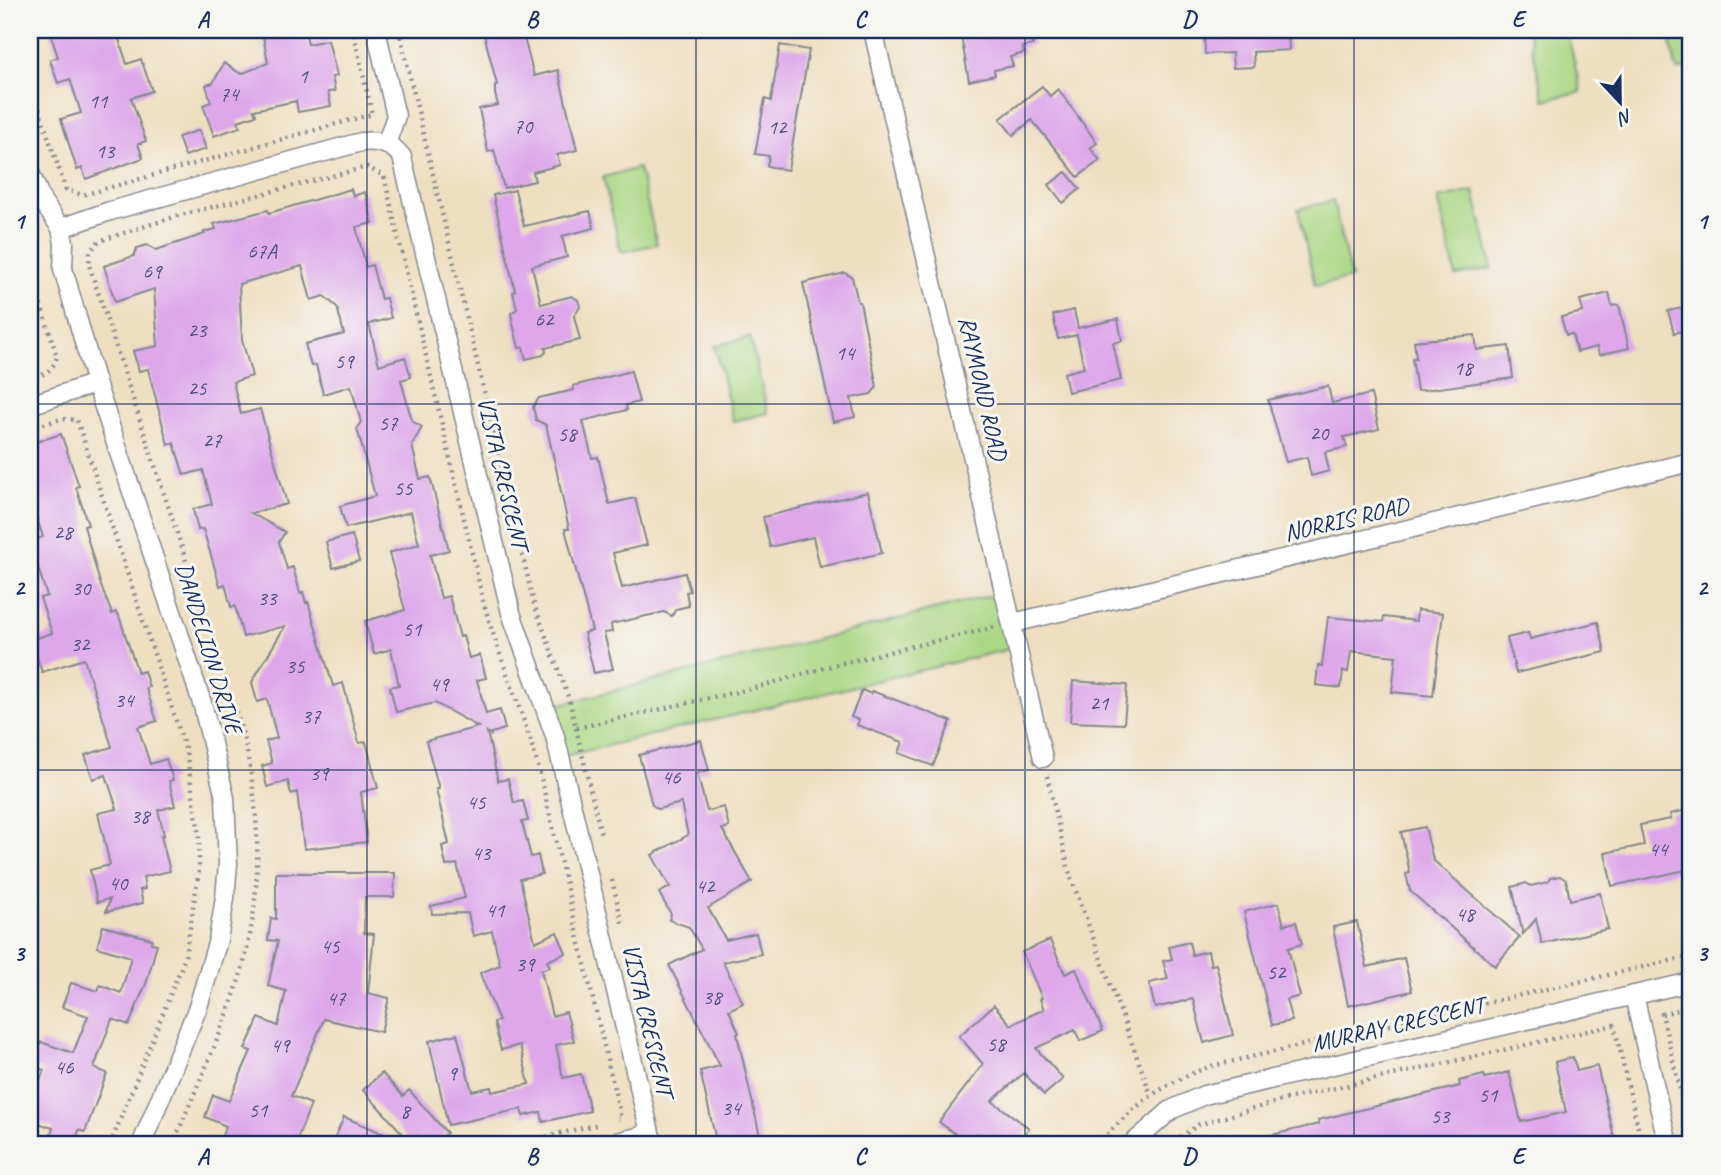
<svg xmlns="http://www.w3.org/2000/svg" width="1721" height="1175" viewBox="0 0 1721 1175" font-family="Caveat,sans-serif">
<rect width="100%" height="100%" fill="#f6f6f2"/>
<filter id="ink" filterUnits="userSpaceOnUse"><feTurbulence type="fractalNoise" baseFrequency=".0143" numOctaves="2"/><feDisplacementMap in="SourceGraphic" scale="14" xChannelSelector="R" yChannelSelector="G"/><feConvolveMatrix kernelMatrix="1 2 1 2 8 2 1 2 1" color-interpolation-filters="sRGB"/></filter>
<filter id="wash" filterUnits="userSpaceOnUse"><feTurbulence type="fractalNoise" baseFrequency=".00686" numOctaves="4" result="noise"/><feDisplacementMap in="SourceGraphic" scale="28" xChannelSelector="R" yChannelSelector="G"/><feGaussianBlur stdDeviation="1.57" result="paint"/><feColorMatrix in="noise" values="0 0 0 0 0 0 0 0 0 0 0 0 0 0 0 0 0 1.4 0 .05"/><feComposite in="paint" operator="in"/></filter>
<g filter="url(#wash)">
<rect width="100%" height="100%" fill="#eedfc0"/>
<g fill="#aad784" stroke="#628371" stroke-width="2">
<path d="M1528,30H1567L1581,92L1544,100Z"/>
<path d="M1667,30H1691V67L1677,70Z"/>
<path d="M639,168L657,244L621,252L603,177Z"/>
<path d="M1474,191L1492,268L1456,276L1438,199Z"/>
<path d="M1333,201L1351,278L1315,286L1298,209Z"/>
<path d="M750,337L768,413L733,421L715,346Z"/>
<path d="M1005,592L1018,647L560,757L545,708Z"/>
</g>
<g id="blocks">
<g fill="#dda7ea">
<path d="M49,30H116L127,64L141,59L152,91L131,98L146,141L138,144L143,158L86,179L82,168L77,170L61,119L81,113L70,79L58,83L50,60L58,57Z"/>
<path d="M262,30H305L308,44L328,40L337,76L332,77L335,91L328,92L331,106L298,112L296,101L254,110L256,115L238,121L240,127L214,136L203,105L211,102L206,85L213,83L224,63L241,74L268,63Z"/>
<path d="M483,30H522L534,76L558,70L577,150L557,155L560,165L533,172L535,181L504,188L494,150L488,152L479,109L498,105L495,94V86L497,85Z"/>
<path d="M960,30H1029L1033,45L1022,47L1024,53L1010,57L1013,66L994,70L995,75L969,81Z"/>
<path d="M1204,30H1288L1289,50L1253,52L1254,67L1233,68L1232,53L1205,54Z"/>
<path d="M780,45L809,50L788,170L767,166L769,156L755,154L765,99L771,101Z"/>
<path d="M1042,86L1050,96L1058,89L1097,143L1090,148L1100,160L1078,177L1032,120L1013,135L1000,119Z"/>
<path d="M199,130L206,149L185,156L178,137Z"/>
<path d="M1066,172L1080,189L1063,203L1049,185Z"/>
<path d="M351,189L353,196L365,192L373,223L356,227L366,267L372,265L381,299L386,298L391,318L369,324L379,365L405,357L411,377L401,380L412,421L422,427L412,445L420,479L430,477L449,550L430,555L441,598L449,596L460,637L463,636L469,658L480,655L486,678L477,680L486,714L500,710L505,729L491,733V735L487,732L498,781L508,779L514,803L523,801L528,821L522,822L531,857L538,855L542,874L520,879L535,942L557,932L566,953L547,961L550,967L541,970L552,1016L566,1012L574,1041L556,1045L563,1078L581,1074L590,1111L543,1122L541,1112L523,1116L521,1109L448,1125L429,1041L457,1034L472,1091L491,1087L492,1092L529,1084L520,1045L501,1050L494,1022L499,1021L480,973L500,965L492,931L473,936L468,913L432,914L431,906L465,898L457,864L446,866L442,846L449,844L436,789H439L426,741L478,727L435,703L396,712L390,687L399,685L391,649L374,654L365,621L405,610L389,553L419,544L411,512L346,528L340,506L375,496L357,428L361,422L351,386L323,394L316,365L311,366L305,344L344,334L337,307L324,296L311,300L302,266L239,284L242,340L252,376L233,382L241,414L260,409L287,504L251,513L285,532L279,542L287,569L293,567L300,593L303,592L306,603L308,602L333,686L343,683L359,743L366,742L378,788L361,792L367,842L304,849L297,792L291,794L288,781L267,787L262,766L272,763L266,741L277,738L267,699L257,702L252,682L285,626L243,637L235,606L231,607L225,584L220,586L203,529L198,530L193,509L212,504L203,470L184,475L174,443L168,445L148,369L139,371L133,351L158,346L154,289L115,302L104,266L134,256L137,248L147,245L156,250L205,234L204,232L216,229L214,224L268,210L269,213Z"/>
<path d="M515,190L524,226L590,211L594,228L562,236L567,257L532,266L541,304L572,296L578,300L580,307L574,316L580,340L545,348L546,352L543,355L526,359L523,347L519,348L513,324L511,313L517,309L513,292L515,291L493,195Z"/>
<path d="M845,273L852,277L858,302H860L877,387L871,394L851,398L855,417L833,422L803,283Z"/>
<path d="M1609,293L1612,306L1619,305L1629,348L1599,355L1597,347L1577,352L1572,334L1566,335L1561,317L1583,312L1580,300Z"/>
<path d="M1691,306V329L1674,333L1668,311Z"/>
<path d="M1074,310L1078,328L1118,319L1122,341L1113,343L1121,380L1068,392L1064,373L1084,368L1077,335L1058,339L1053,315Z"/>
<path d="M1475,335L1477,350L1509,346L1513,378L1417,391L1412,358H1416L1414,341Z"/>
<path d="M631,371L639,402L626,405L627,410L583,421L592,458L598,457L609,504L635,498L647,545L613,553L622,588L685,573L690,591L686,592L689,606L676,609L672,616L664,612L611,624L612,632L604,633L613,669L594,673L584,633L592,631L565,529H569L556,468L546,425L536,420L533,407L539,398L574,390L573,386Z"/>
<path d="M1328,386L1332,403L1371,394L1379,429L1344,437L1347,447L1325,452L1329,471L1311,476L1307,457L1286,462L1268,400Z"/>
<path d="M61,434L79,486L76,487L88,525L84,526L100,583L112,614L116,612L119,616L138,673L144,671L149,687L146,688L157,721L138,727L150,764L166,759L173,780L169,781L175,806L158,810L164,835L161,836L170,871L143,877L145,889L140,890L143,903L106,912L110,899L97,902L90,870L110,865L98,813L117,809L106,775L93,779L85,755L112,747L84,659L42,672L31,640L52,633L40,598L47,596L30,542L43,537L30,497V444Z"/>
<path d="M868,492L882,553L820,567L813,537L770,547L763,517Z"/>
<path d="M352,535L359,561L333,568L326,542Z"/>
<path d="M1417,610L1443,613L1433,696L1392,692L1396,656L1351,651L1348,672L1343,671L1341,688L1316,685L1318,665L1322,666L1328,617L1383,622L1384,617L1416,621Z"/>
<path d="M1598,622L1605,652L1516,673L1507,638L1528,633L1530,639Z"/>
<path d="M1073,681L1127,685L1124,724L1070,722Z"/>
<path d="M862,690L871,694L872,691L951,721L933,766L899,753L903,742L857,725L859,720L851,717Z"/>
<path d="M701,740L709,770L697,773L707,811L724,807L729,827L722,829L752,882L708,908L726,940L756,933L761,954L723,962L743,1003L729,1010L739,1033L737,1034L762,1145H717L700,1071L720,1066L669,965L702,949L689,927L669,920L671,914L659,893L670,887L652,855L688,835L681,803L658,809L652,805L639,755Z"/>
<path d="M1691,809V869L1612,886L1605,853L1644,845L1640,825L1671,819L1670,814Z"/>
<path d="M1425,827L1433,860L1520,937L1495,966L1410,891L1406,874L1410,873L1401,832Z"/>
<path d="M276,873H395L394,897H365L364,933L374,934L368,993L389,998L381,1032L324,1019L291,1096L311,1104L295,1145H218L226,1126L205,1117L213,1095L229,1101L251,1051L245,1049L259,1018L278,1026L286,991L268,986L278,941L268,940L271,918L276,919Z"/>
<path d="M1560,876L1566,880L1570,900L1600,893L1608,929L1542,944L1536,919L1523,934L1512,887L1526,883L1531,886L1548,882L1550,878Z"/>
<path d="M1278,903L1284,925L1296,922L1302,944L1288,948L1300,996L1286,1000L1292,1021L1272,1025L1244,912Z"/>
<path d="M1357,922L1367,967L1404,958L1412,991L1348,1006L1333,927Z"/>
<path d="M103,926L152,939L151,943L157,944L147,981L129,1025L112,1019L94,1068L107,1073L85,1132L79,1130L76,1140L70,1138L68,1145H47L53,1128L30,1120V1109L44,1070L32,1066L41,1042L73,1053L88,1016L62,1007L71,983L98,991L100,985L121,993L131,957L97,947Z"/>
<path d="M1050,940L1065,974L1076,969L1103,1031L1080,1041L1075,1030L1036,1048L1063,1079L1044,1095L1024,1073L992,1101L1029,1128L1016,1145H992L977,1134L970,1145L939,1122L983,1064L959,1036L994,1005L1011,1025L1044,1009L1040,999L1042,998L1022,952Z"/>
<path d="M1189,942L1192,955L1208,951L1211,965L1216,964L1233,1035L1204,1043L1193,999L1155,1008L1149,983L1168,979L1163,961L1172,959L1169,947Z"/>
<path d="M1573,1057L1577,1071L1597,1066L1616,1145H1260L1259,1138L1319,1124L1318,1120L1460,1086L1459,1081L1484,1075L1485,1078L1509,1072L1521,1122L1566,1112L1555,1062Z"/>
<path d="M382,1073L403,1096L409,1090L447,1133L433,1145H413L363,1090Z"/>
<path d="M344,1117L411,1145H332Z"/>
</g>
</g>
</g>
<g filter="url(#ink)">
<use href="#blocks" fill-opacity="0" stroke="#84878f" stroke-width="2"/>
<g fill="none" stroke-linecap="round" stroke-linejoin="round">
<g stroke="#84878f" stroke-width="21">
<g id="street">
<path d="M376,30L396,116L386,144"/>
<path d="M873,30L1043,758"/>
<path d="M30,173L42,201L61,228L64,243L63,269L96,383L203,706L225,798L228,864L225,898L218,940L198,1007L141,1145"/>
<path d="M61,228L110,211L361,142C377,140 392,143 402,157L511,613L555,736L653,1145"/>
<path d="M30,405L96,383"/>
<path d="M1013,623L1691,462"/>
<path d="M1634,995L1668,1145"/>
<path d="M604,1145L650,1134"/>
<path d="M1131,1145L1171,1110L1204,1095L1691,982"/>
</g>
</g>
<g stroke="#84878f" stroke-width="4.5" stroke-dasharray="2 5" stroke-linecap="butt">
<path d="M399,30L534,604L569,699L601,834"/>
<path d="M30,82L66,190L83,195L372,114L353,30"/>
<path d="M30,271L57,356C53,371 44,375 30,379"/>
<path d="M30,428L61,419L77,420L186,751L199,833V871L185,958L110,1145"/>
<path d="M577,728L758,687L838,664L995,627"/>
<path d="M1047,776L1070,875L1151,1095"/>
<path d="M612,880L623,926"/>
<path d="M1691,1007L1662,1014L1691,1137"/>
<path d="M173,1145C196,1086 226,1028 243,966C263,891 261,809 243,734L89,265L90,252L99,241L177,216L367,167L384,176L483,600C499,659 525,715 540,774L621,1118L618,1119"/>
<path d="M512,1145L599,1124"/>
<path d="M1098,1145C1130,1108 1165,1081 1212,1066L1691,956"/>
<path d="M1169,1145L1198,1125L1287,1099L1614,1025L1642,1145"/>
</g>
<use href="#street" stroke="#fff" stroke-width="18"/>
</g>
</g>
<path fill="none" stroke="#1b2f5e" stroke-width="2" stroke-opacity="0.55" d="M367,30V1145M696,30V1145M1025,30V1145M1354,30V1145M30,404H1691M30,770H1691"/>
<g text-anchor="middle" stroke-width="6" stroke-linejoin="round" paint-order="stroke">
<g font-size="21" fill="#4c4d81">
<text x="303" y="83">1</text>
<text x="229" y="101">74</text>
<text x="98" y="108">11</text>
<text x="523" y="133">70</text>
<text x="777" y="134">12</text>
<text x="105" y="158">13</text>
<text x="262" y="258">67A</text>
<text x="152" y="278">69</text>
<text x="544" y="326">62</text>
<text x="197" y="337">23</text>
<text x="845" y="360">14</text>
<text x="344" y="368">59</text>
<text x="1463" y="375">18</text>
<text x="197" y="395">25</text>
<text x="388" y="430">57</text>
<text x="1319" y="440">20</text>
<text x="567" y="441">58</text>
<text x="212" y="447">27</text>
<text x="403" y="495">55</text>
<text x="63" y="539">28</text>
<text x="81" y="595">30</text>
<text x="267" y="605">33</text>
<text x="412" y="636">51</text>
<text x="80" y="651">32</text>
<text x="295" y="673">35</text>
<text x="439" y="691">49</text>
<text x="124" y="707">34</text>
<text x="1099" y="710">21</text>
<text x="311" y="723">37</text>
<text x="319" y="780">39</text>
<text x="671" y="784">46</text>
<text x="476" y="809">45</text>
<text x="140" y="823">38</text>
<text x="1658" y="856">44</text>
<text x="481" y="860">43</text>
<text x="118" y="890">40</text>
<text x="705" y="893">42</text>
<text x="495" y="917">41</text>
<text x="1465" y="921">48</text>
<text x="330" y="953">45</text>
<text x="525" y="971">39</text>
<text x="1276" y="979">52</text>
<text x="712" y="1004">38</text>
<text x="336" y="1005">47</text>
<text x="996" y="1051">58</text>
<text x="280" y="1052">49</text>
<text x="64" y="1074">46</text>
<text x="452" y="1080">9</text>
<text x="1488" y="1102">51</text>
<text x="731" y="1115">34</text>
<text x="258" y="1117">51</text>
<text x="405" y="1118">8</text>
<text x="1440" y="1123">53</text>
</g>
<g font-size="24" fill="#1b2f5e" stroke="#f6f6f2">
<text transform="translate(983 388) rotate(77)" y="8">RAYMOND ROAD</text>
<text transform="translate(503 473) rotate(77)" y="8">VISTA CRESCENT</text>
<text transform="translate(1346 519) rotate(-13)" y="8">NORRIS ROAD</text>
<text transform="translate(209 648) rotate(73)" y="8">DANDELION DRIVE</text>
<text transform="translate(648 1020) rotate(77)" y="8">VISTA CRESCENT</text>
<text transform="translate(1398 1024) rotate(-13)" y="8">MURRAY CRESCENT</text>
</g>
</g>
<rect width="1721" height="1175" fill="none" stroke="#f6f6f2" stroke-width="77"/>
<g transform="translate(1620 102) rotate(158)" stroke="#f6f6f2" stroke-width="5" paint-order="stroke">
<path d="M0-5L12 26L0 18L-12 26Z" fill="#1b2f5e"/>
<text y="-10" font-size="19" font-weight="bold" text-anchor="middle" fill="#1b2f5e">N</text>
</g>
<rect x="38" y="38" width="1644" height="1098" fill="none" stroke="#1b2f5e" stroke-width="2.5"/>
<g font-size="23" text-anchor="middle" font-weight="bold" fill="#1b2f5e">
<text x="203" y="27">A</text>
<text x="532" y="27">B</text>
<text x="860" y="27">C</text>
<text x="1189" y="27">D</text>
<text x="1518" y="27">E</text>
<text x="19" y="229">1</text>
<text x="1702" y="229">1</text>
<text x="19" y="595">2</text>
<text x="1702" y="595">2</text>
<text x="19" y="961">3</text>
<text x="1702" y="961">3</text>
<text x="203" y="1164">A</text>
<text x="532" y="1164">B</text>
<text x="860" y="1164">C</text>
<text x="1189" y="1164">D</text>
<text x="1518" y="1164">E</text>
</g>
</svg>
